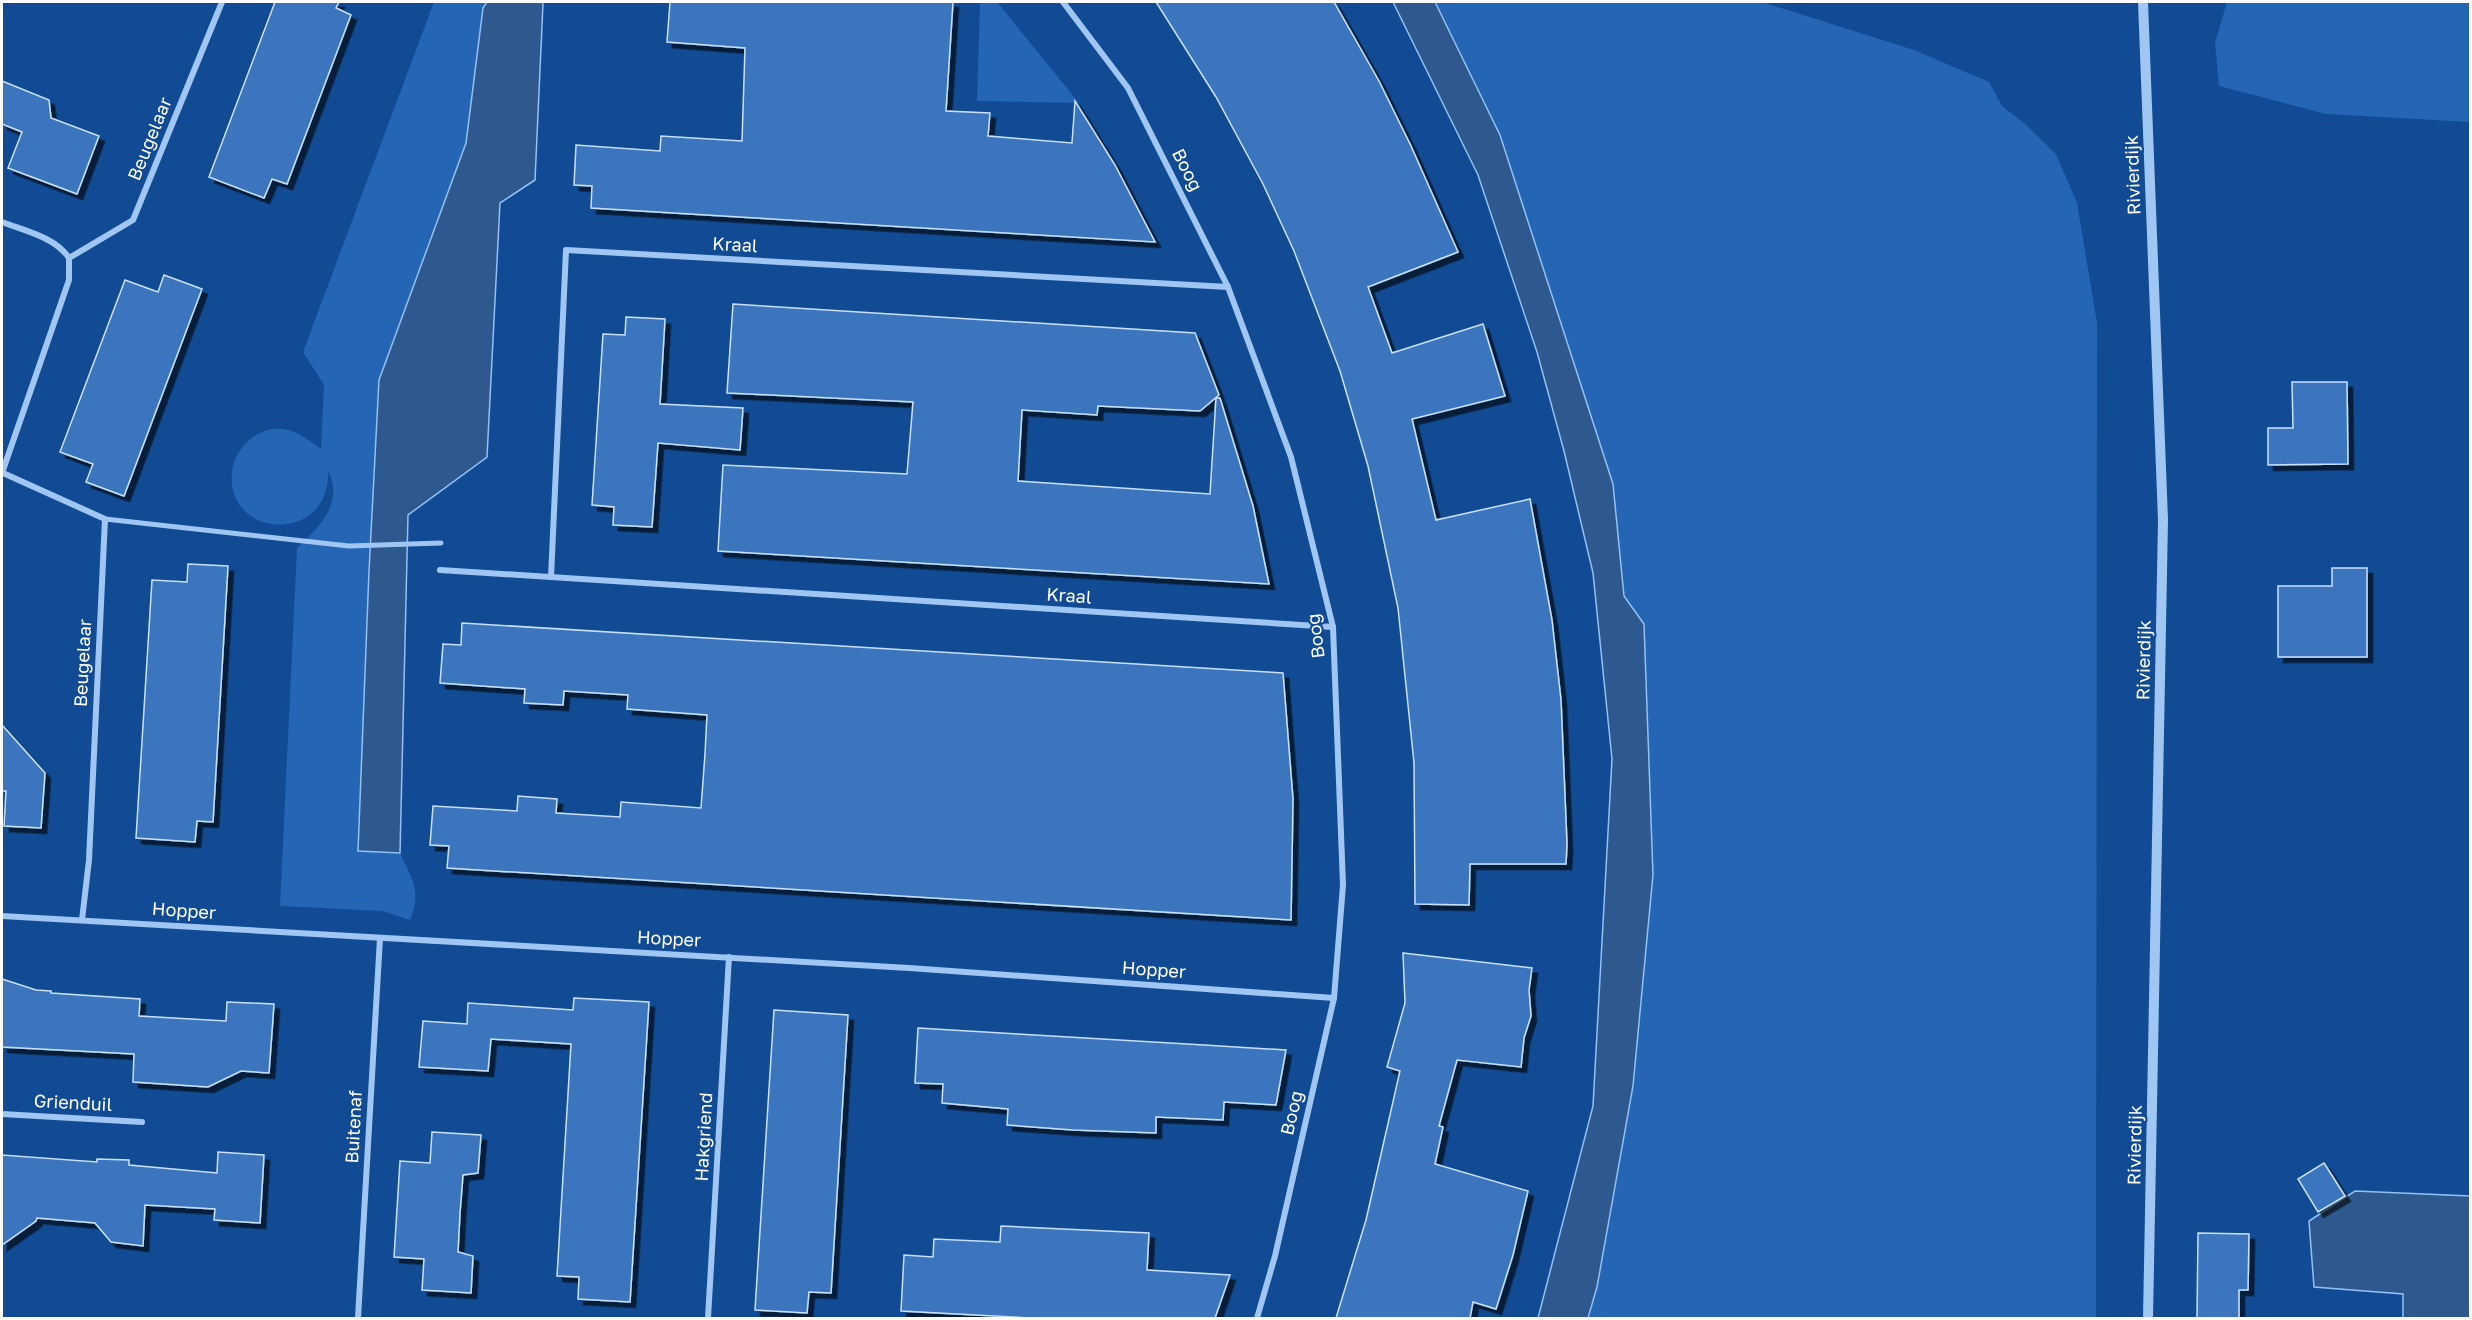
<svg xmlns="http://www.w3.org/2000/svg" width="2472" height="1320" viewBox="0 0 2472 1320" font-family="'Golos Text',sans-serif">
<defs>
<filter id="shadow"><feDropShadow dx="5.5" dy="5.5" stdDeviation="0" flood-color="#0009"/></filter>
</defs>
<rect width="100%" height="100%" fill="#114b94"/>
<g fill="#2465b4">
<path d="M434,2H487L483,9L466,143L379,380L369,571L358,851L400,853C412,879 422,891 410,920L382,911L280,906L297,548C320,526 344,504 328,470C332,545 225,540 232,472C234,455 244,441 260,433C284,421 302,435 321,449L324,385L303,352Z"/>
<path d="M980,2H997L1079,103L977,101Z"/>
<path d="M1435,2H1762L1914,50L1989,82L2002,106L2025,124L2056,154L2077,203L2097,323L2096,1318H1588L1597,1287L1633,1086L1653,875L1644,624L1624,596L1613,484L1500,135Z"/>
<path d="M2227,2H2470V122L2326,114L2219,86L2215,43Z"/>
</g>
<g fill="#2e598e" stroke="#91c1f6" stroke-width="1.5">
<path d="M487,2H542L543,4L535,180L500,203L487,457L408,515L400,853L358,851L369,571L379,380L466,143L483,8Z"/>
<path d="M1393,2H1435L1500,135L1613,484L1624,596L1644,624L1653,875L1633,1086L1597,1287L1588,1318H1538L1593,1106L1612,759L1593,573L1564,451L1537,352L1478,175Z"/>
<path d="M2355,1191L2470,1196V1318H2403V1294L2314,1287L2309,1221Z"/>
</g>
<g fill="#3a75bd" stroke="#c8e0fd" stroke-width="1.5" filter="url(#shadow)">
<path d="M275,2H339L336,8L351,15L287,184L272,179L264,198L209,177Z"/>
<path d="M670,2H953L946,111L990,113L988,136L1072,143L1075,101L1115,165L1155,242L591,208L592,186L574,185L576,145L660,151L661,136L742,141L745,48L667,42Z"/>
<path d="M1156,2H1334L1379,81L1411,146L1458,252L1368,287L1392,353L1483,324L1505,396L1412,419L1436,520L1530,499L1552,620L1561,700L1567,844L1566,864H1470L1469,905L1415,904L1414,763L1398,608L1368,466L1340,371L1294,251L1263,184L1216,97Z"/>
<path d="M2,81L49,100L51,118L99,136L77,194L8,168L22,132L2,124Z"/>
<path d="M164,275L202,289L124,496L86,482L93,464L60,452L125,280L158,292Z"/>
<path d="M733,304L1195,333L1219,395L1200,411L1098,406L1097,415L1022,410L1018,481L1210,494L1216,398H1220L1253,506L1269,584L718,551L723,465L907,474L913,402L727,393Z"/>
<path d="M626,317L665,319L660,404L743,408L740,450L658,443L652,527L613,525L614,507L592,505L603,334L625,335Z"/>
<path d="M2292,382H2347L2348,464L2268,465V428H2293Z"/>
<path d="M188,564L228,566L213,822L197,821L195,842L136,838L152,580L187,582Z"/>
<path d="M2332,568H2367V657H2278V586H2332Z"/>
<path d="M462,623L1283,673L1293,799L1291,920L447,868L449,846L430,845L433,806L517,811L518,796L557,799L556,813L620,817L621,802L701,808L705,754L707,715L627,709L628,695L564,691L563,705L543,704L524,703L525,689L440,683L443,644L461,645Z"/>
<path d="M2,725L45,773L41,828L4,826L6,791H2Z"/>
<path d="M1403,953L1532,968L1529,990L1531,1016L1524,1038L1521,1067L1457,1060L1439,1126L1443,1127L1435,1164L1528,1191L1513,1255L1496,1309L1473,1302L1470,1318H1336L1366,1220L1400,1071L1387,1067L1405,1003Z"/>
<path d="M2,979L36,990L51,991V993L140,999L139,1016L226,1021L227,1002L274,1004L269,1073L241,1071L208,1087L133,1082L134,1054L2,1047Z"/>
<path d="M574,998L649,1002L630,1302L578,1299L579,1277L557,1276L571,1044L491,1039L488,1071L419,1067L423,1021L467,1024L468,1003L573,1010Z"/>
<path d="M774,1010L848,1015L831,1293L809,1292L807,1313L755,1310Z"/>
<path d="M918,1028L1204,1045L1286,1050L1276,1105L1224,1102L1223,1120L1156,1117V1133L1073,1130L1007,1125L1008,1109L942,1103L943,1084L915,1083Z"/>
<path d="M432,1132L481,1135L478,1173L463,1175L460,1213L458,1252L473,1256L471,1293L422,1290L424,1259L394,1257L400,1161L430,1163Z"/>
<path d="M218,1152L264,1155L260,1223L214,1220L215,1209L145,1205L143,1246L111,1242L95,1223L37,1218L36,1221L2,1245V1155L97,1162V1159L129,1160V1165L217,1173Z"/>
<path d="M2324,1163L2345,1196L2318,1212L2298,1179Z"/>
<path d="M1001,1226L1149,1233L1147,1270L1230,1275L1215,1318H1030L901,1311L904,1255L933,1257L934,1239L1000,1242Z"/>
<path d="M2198,1233L2249,1234L2248,1290H2239V1318H2197Z"/>
</g>
<g fill="none" stroke-linecap="round" stroke-linejoin="round">
<path stroke="#a0c6f3" stroke-width="5" d="M105,519L349,546L441,543"/>
<g stroke="#a0c6f3" stroke-width="6">
<path d="M1063,2L1128,88L1228,287L1291,457L1333,627L1343,885L1334,998L1275,1256L1257,1318"/>
<path d="M2,222C25,231 55,237 69,258L133,220L222,2"/>
<path d="M2,473L69,280V258"/>
<path d="M3,473L105,519L89,860L82,920"/>
<path d="M440,570L1333,627"/>
<path d="M551,577L566,250L1228,287"/>
<path d="M2,916L909,968L1334,998"/>
<path d="M2,1114L142,1122"/>
<path d="M358,1318L380,938"/>
<path d="M708,1318L729,957"/>
</g>
<path stroke="#a0c6f3" stroke-width="10" d="M2143,2L2163,520L2148,1318"/>
</g>
<g text-anchor="middle" stroke-width="4.5" stroke-linejoin="round" paint-order="stroke">
<g font-size="18" fill="#fff" stroke="#114b94">
<text transform="translate(150 139) rotate(-68)" y="6">Beugelaar</text>
<text transform="translate(1187 170) rotate(63)" y="6">Boog</text>
<text transform="translate(2133 175) rotate(-92)" y="6">Rivierdijk</text>
<text transform="translate(735 245) rotate(3)" y="6">Kraal</text>
<text transform="translate(1069 596) rotate(4)" y="6">Kraal</text>
<text transform="translate(1316 636) rotate(-97)" y="6">Boog</text>
<text transform="translate(2144 660) rotate(-89)" y="6">Rivierdijk</text>
<text transform="translate(83 663) rotate(-87)" y="6">Beugelaar</text>
<text transform="translate(184 911) rotate(4)" y="6">Hopper</text>
<text transform="translate(669 939) rotate(3)" y="6">Hopper</text>
<text transform="translate(1154 970) rotate(4)" y="6">Hopper</text>
<text transform="translate(73 1103) rotate(3)" y="6">Grienduil</text>
<text transform="translate(1292 1113) rotate(-77)" y="6">Boog</text>
<text transform="translate(354 1127) rotate(-87)" y="6">Buitenaf</text>
<text transform="translate(704 1137) rotate(-87)" y="6">Hakgriend</text>
<text transform="translate(2135 1145) rotate(-89)" y="6">Rivierdijk</text>
</g>
</g>
<rect width="2472" height="1320" fill="none" stroke="#ffffff" stroke-width="6"/>
</svg>
